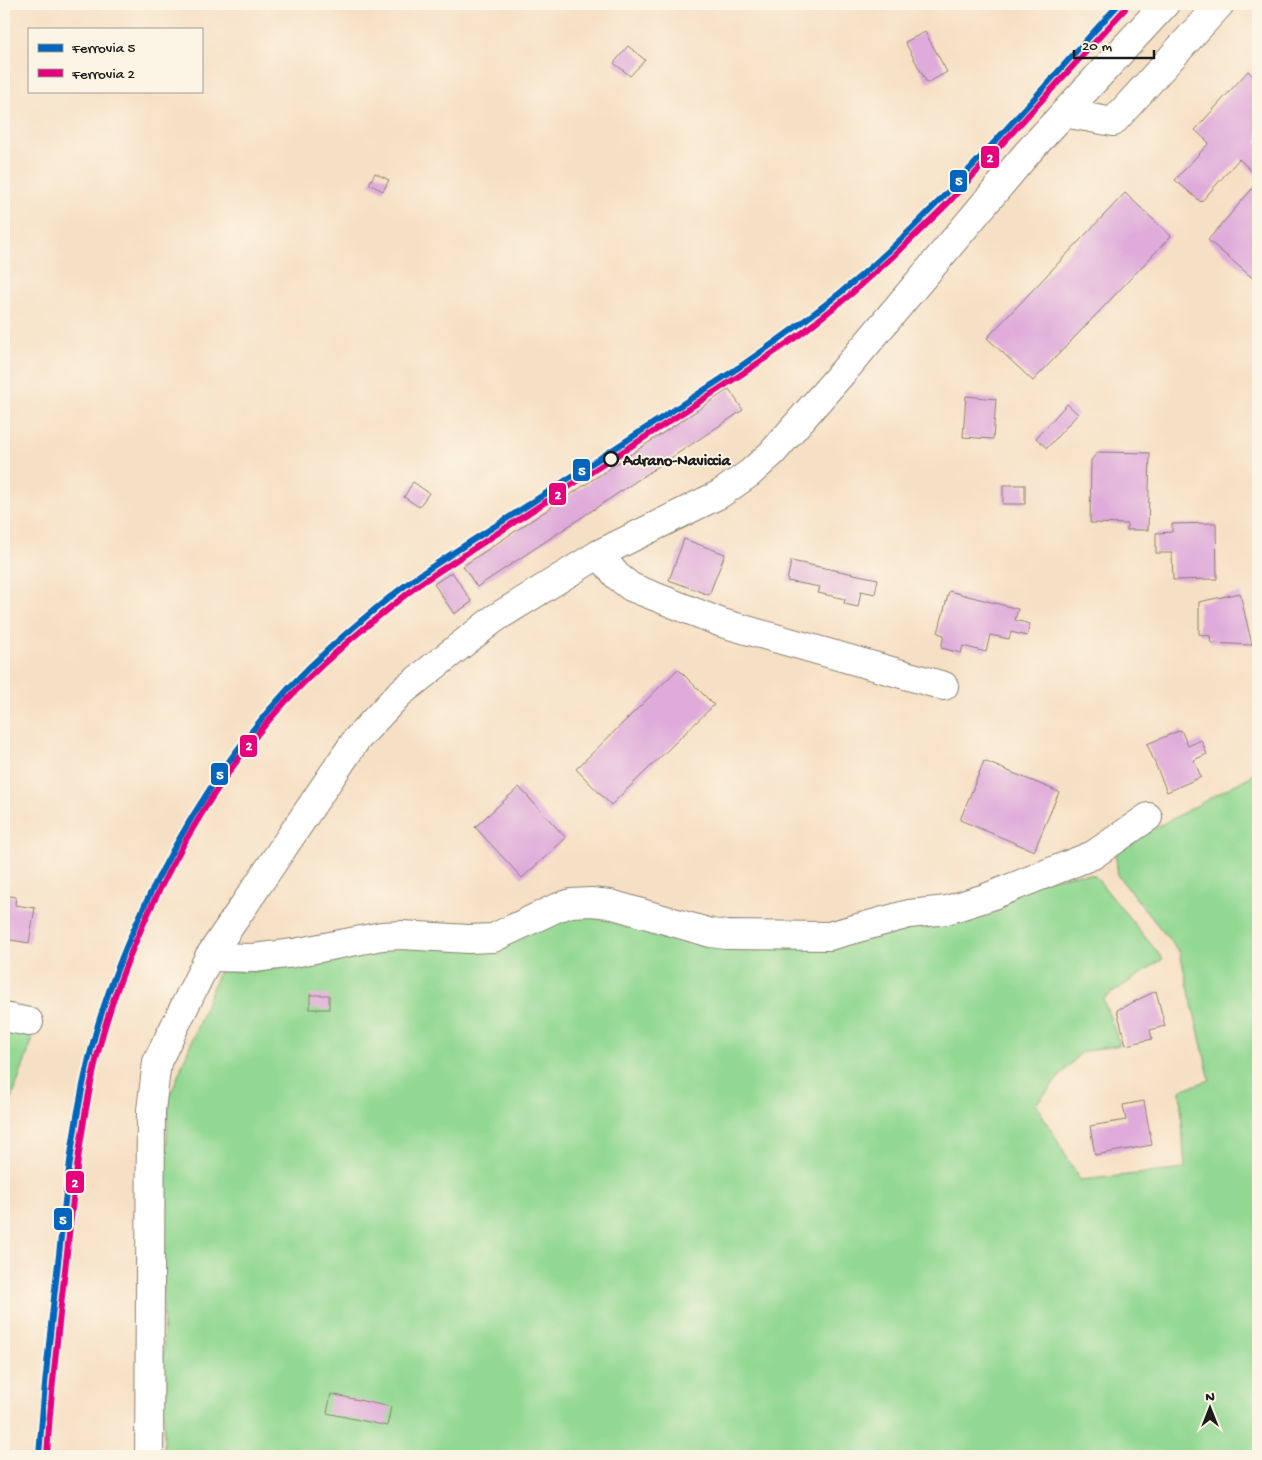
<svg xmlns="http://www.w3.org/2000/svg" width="1262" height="1460" viewBox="0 0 1262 1460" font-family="'Gochi Hand',sans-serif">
<rect width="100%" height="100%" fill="#fcf5e5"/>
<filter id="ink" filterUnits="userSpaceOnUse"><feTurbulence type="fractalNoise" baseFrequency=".02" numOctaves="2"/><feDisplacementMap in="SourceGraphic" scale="10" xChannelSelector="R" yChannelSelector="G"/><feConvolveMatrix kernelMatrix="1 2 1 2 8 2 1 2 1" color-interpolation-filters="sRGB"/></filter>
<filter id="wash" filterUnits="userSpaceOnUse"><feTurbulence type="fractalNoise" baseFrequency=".0096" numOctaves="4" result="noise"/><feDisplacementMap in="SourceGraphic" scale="20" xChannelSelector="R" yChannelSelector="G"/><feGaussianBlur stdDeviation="1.12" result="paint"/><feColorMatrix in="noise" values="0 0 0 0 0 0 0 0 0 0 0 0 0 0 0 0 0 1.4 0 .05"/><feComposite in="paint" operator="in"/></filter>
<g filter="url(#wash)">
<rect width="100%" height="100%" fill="#f6e0c5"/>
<g fill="#92d892" stroke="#577a57">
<path d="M1258,772V1456H164L163,1212L169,1099L219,971H254L575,912L606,914L734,945L1076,874L1094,875L1163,959L1103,999L1120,1045L1081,1052L1036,1104L1080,1180L1185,1169L1180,1090L1210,1080L1180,953L1118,876L1115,850Z"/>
<path d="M4,1021L26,1032L33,1038L4,1122Z"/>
</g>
<g id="blocks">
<g fill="#dfabda">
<path d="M925,32L947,72L927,83L905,42Z"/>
<path d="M628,46L645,60L630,76L614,63Z"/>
<path d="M1248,71L1258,81V139L1256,141L1258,142V177L1239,159L1201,202L1175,180L1209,143L1195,130Z"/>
<path d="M375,173L389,180L383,191L369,184Z"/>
<path d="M1258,182V277L1255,280L1208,240Z"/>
<path d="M1125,193L1171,236L1033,381L987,338Z"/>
<path d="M729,389L743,410L477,587L463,566Z"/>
<path d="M966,396L996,399L993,439L963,437Z"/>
<path d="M1067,404L1078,414L1047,448L1036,438Z"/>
<path d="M1098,452L1150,453L1148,530H1127V524L1090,523L1091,460Z"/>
<path d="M413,482L429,493L419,507L404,497Z"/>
<rect x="1003" y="485" width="22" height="19"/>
<path d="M1216,523L1217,579L1173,580L1172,553H1156V533L1172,532V524Z"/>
<path d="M684,539L725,554L709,595L669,580Z"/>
<path d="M791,561L878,579L875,594L861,591L858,607L844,604L845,599L818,593L820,587L787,581Z"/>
<path d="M452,572L472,602L454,614L434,584Z"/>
<path d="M949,591L1018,609L1015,620L1030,624L1027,636L1011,632L1009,639L990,635L986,652L963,646L961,653L941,648L944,635L938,633Z"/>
<path d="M1240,593L1252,645L1211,643L1210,636L1199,634V602Z"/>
<path d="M678,669L714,705L611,805L576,769Z"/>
<path d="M1181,730L1188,746L1201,740L1207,754L1194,760L1201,777L1167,792L1147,744Z"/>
<path d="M984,761L1059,792L1034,851L960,820Z"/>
<path d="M519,787L566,838L522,878L475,827Z"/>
<path d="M4,895L16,897L15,905L35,908L29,943L5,939L6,931H4Z"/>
<path d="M1156,991L1165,1026L1150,1030L1152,1039L1126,1045L1117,1010Z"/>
<rect x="310" y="995" width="19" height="14"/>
<path d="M1144,1101L1152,1145L1095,1155L1090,1126L1126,1120L1123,1105Z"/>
<path d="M331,1394L391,1407L387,1426L327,1413Z"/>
</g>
</g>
</g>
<g filter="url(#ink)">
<use href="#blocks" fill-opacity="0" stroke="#897e70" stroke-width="1"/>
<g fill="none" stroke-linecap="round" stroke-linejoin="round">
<g stroke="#897e70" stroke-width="30">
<g id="minor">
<path d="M1064,113L1113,122L1220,4"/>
<path d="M599,554L617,576L631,587L722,623L944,686"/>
<path d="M209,957L254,958L294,953L382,936L402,935L468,939L493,938L556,908L571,903L591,902L610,904L711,933L726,935L829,936L909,914L947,910L988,897L1093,855L1148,817"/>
<path d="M4,1017L29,1022"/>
</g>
</g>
<g stroke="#897e70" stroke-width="30">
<path id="major" d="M149,1456L151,1110L157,1062L209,957L356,740L399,694L494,619L599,554L720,494L750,473L772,453L849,365L1028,152L1165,4"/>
</g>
<use href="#minor" stroke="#fff" stroke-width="28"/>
<use href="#major" stroke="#fff" stroke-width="28"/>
<g stroke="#fcf5e5" stroke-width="10">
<path id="rail-1" d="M39,1456C44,1389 51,1322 59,1255C67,1181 75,1107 95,1035C110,982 132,930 157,880C202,792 257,713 331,647C358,623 387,598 417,577C453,552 491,529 528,505C600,458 672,411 744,364C797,327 849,289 895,245C974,169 1045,85 1119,4"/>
</g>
<g stroke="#fcf5e5" stroke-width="10">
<path id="rail-2" d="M47,1456C51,1388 59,1321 67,1253C75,1179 83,1105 103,1033C134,926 197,804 270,719C314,667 368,624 421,583L748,370L802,333L851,294L899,251L949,202L1125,9"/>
</g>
<use href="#rail-1" stroke="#0065bd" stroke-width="6"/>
<use href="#rail-2" stroke="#e5007d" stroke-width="6"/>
</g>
</g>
<circle fill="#fcf5e5" stroke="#1c1c1c" stroke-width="2.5" cx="611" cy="459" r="7"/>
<g text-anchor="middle" stroke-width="4" stroke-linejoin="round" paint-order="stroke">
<g font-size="16" font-weight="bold" fill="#1c1c1c" stroke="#fcf5e5" text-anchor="start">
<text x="623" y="465">Adrano-Naviccia</text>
</g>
</g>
<g stroke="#fcf5e5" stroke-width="2">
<rect x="980" y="145" width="20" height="24" rx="5" fill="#e5007d"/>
<rect x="949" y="169" width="19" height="24" rx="5" fill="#0065bd"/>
<rect x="572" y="458" width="19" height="24" rx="5" fill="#0065bd"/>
<rect x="548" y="482" width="19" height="24" rx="5" fill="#e5007d"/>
<rect x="239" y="734" width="19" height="24" rx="5" fill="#e5007d"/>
<rect x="210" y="762" width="19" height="24" rx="5" fill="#0065bd"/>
<rect x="65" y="1170" width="20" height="24" rx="5" fill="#e5007d"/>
<rect x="53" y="1207" width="20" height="24" rx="5" fill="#0065bd"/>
</g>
<g font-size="14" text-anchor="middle" font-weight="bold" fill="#fff">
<text x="990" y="162">2</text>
<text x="959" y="185">5</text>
<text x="582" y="475">5</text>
<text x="558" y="499">2</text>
<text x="249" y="750">2</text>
<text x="220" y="779">5</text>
<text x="75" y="1187">2</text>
<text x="63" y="1224">5</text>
</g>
<rect width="1262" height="1460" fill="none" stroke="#fcf5e5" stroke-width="20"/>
<rect x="28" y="28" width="175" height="65" fill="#fcf5e5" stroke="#a29e95"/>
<rect x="38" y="44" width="25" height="8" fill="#0065bd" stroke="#a29e95"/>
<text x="72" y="52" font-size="15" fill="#1c1c1c">Ferrovia 5</text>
<rect x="38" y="69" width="25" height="8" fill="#e5007d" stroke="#a29e95"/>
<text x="72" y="78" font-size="15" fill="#1c1c1c">Ferrovia 2</text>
<g transform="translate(1210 1408)" stroke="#fcf5e5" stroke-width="4" paint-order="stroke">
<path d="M0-4L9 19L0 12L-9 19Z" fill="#1c1c1c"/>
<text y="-8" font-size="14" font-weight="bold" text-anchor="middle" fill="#1c1c1c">N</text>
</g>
<path d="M1074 50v8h80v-8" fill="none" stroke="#1c1c1c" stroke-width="2.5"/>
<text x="1082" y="50" font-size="15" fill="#1c1c1c" stroke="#fcf5e5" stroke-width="4" paint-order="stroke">20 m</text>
</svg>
